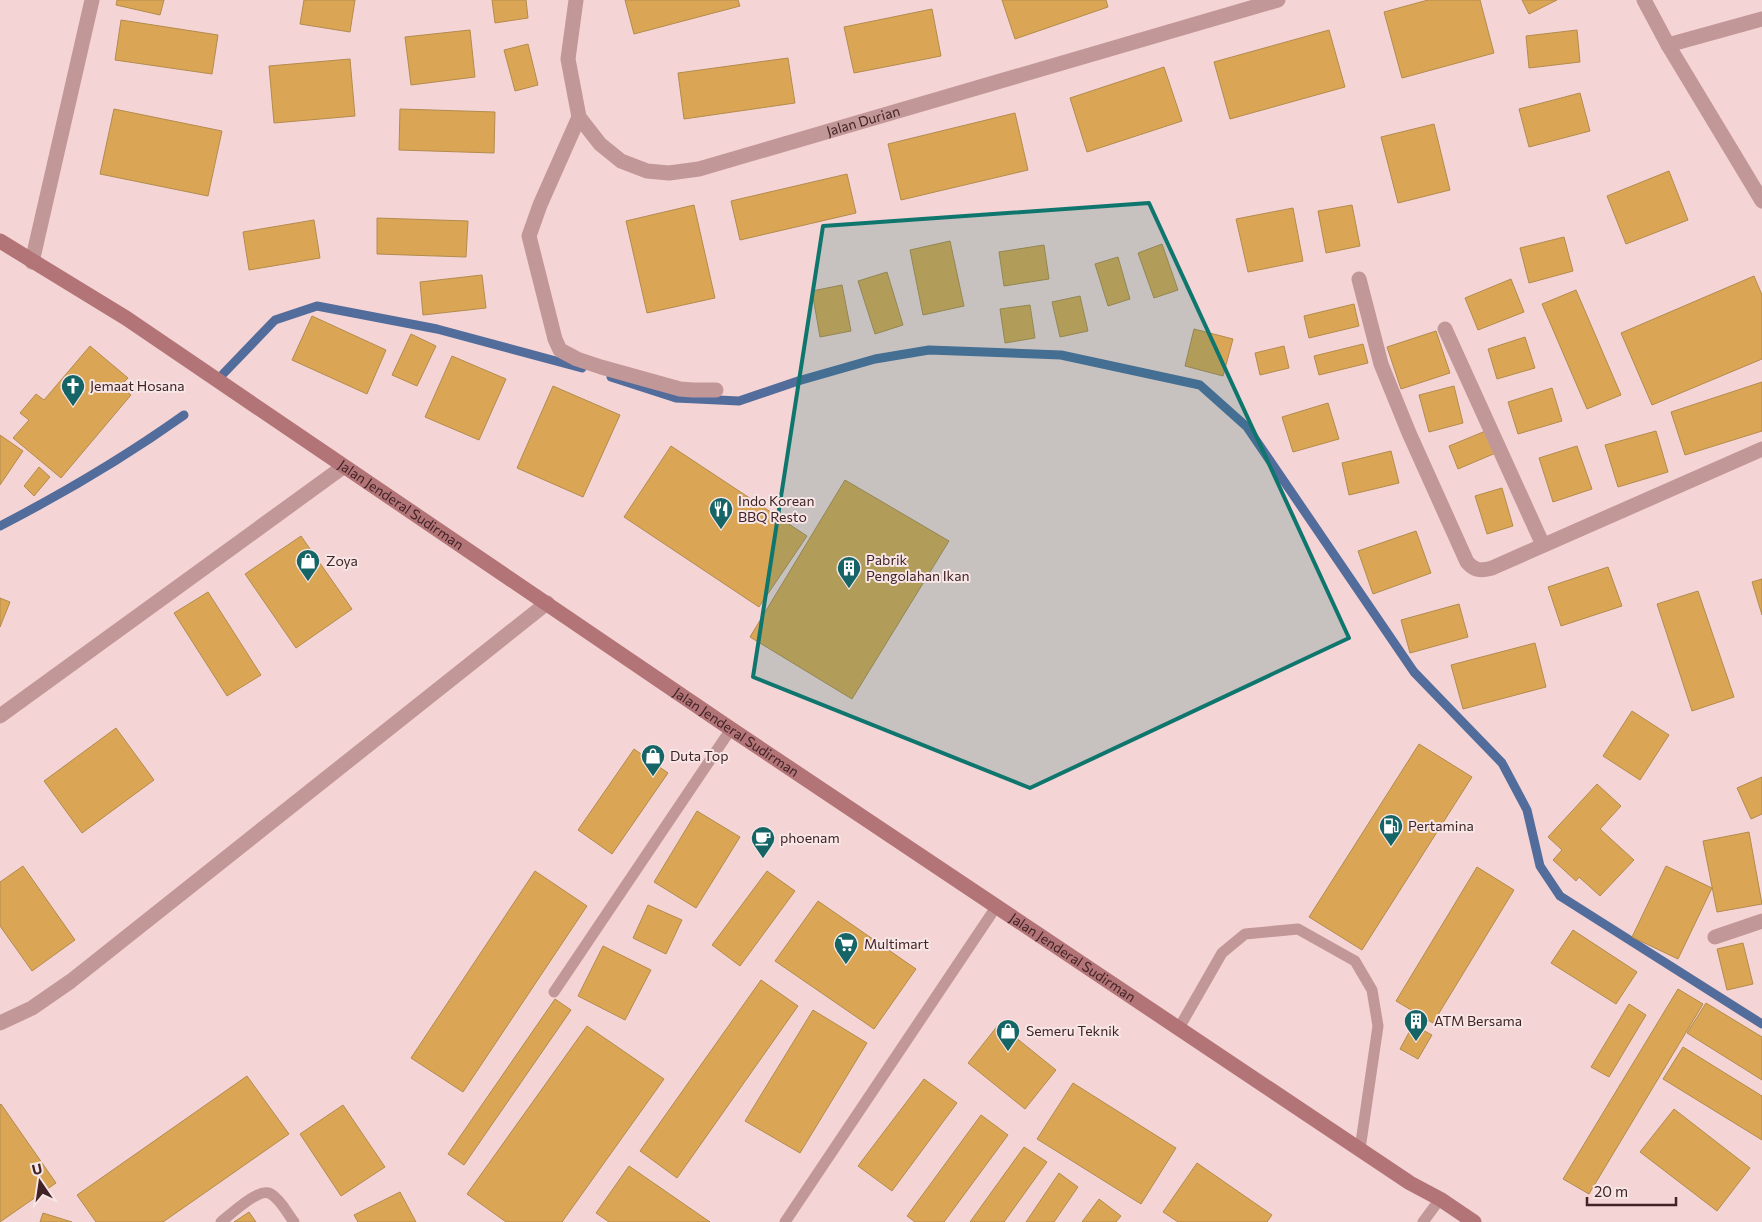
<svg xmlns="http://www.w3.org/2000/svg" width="1762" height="1222" viewBox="0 0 1762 1222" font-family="Commissioner,sans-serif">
<rect width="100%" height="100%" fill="#f5d4d5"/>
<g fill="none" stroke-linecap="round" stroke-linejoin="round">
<g stroke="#526c9b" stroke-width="9">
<path d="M223,374L275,320L317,306L437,329L582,368"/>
<path d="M611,377L676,398L739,401L798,381L875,359L929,350L1061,355L1200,385L1247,427L1414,672L1502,763L1527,810L1540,866L1560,896L1762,1024"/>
<path d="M0,526C64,493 125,457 184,415"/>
</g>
</g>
<g fill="#daa656" stroke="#b38b4d">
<path d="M117,0H164L160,15L116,5Z"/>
<path d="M304,0H355L350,32L300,24Z"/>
<path d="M492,0H526L528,18L495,23Z"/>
<path d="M625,0H738L740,6L634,34Z"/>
<path d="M1002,0H1106L1108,7L1015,39Z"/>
<path d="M1428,0H1480L1494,53L1402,78L1384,12Z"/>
<path d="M1522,0H1557L1529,14Z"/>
<path d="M932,9L941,56L854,73L844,27Z"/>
<path d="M121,20L218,35L212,74L115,60Z"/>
<path d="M470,30L475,77L411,85L405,37Z"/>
<path d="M1329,30L1345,87L1230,119L1214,62Z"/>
<path d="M1577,30L1580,62L1529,68L1526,36Z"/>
<path d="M528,44L538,85L515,91L504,50Z"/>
<path d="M788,58L795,103L684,119L678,73Z"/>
<path d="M350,59L355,116L274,123L269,66Z"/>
<path d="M1164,67L1182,121L1087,152L1070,98Z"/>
<path d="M1580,93L1590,131L1529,147L1519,109Z"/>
<path d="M114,109L222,131L208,196L100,174Z"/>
<path d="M400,109L495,112L494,153L399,150Z"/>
<path d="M1015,113L1028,170L901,200L888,144Z"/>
<path d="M1434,124L1450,190L1398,203L1381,137Z"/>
<path d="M1669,171L1688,220L1626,244L1607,196Z"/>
<path d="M847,174L856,213L740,240L731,201Z"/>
<path d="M694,205L715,298L647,313L626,221Z"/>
<path d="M1352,205L1360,246L1326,253L1318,211Z"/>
<path d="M1293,208L1303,261L1248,272L1236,219Z"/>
<path d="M377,218L468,221L466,257L377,254Z"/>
<path d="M314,220L320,258L249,270L243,232Z"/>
<path d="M1564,237L1573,271L1529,283L1520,248Z"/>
<path d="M950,241L964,306L923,315L910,250Z"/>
<path d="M1162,244L1178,290L1154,298L1138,253Z"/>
<path d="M1044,245L1049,279L1004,286L999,252Z"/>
<path d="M1118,257L1130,299L1108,306L1095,264Z"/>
<path d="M887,272L903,325L875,334L858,281Z"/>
<path d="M482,275L486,308L423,315L420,282Z"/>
<path d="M1754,276L1762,295V359L1652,405L1621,333Z"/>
<path d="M1511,279L1524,312L1478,330L1465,298Z"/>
<path d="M842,285L851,331L820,337L812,291Z"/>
<path d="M1576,290L1621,395L1587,409L1542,304Z"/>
<path d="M1080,296L1088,331L1060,337L1052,302Z"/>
<path d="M1354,304L1359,326L1309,338L1304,316Z"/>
<path d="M1030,305L1035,338L1005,343L1000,309Z"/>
<path d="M312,316L386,350L367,394L292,360Z"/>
<path d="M1194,329L1233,339L1223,376L1185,366Z"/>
<path d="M1436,331L1450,373L1401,389L1387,347Z"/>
<path d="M411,334L436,346L417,386L392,375Z"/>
<path d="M1525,337L1535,368L1497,379L1488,349Z"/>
<path d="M1363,344L1368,363L1319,375L1314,356Z"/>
<path d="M90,346L128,378L120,386L131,395L61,478L13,438L29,420L20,413L36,394L44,400Z"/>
<path d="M1284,346L1289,368L1260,375L1255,353Z"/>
<path d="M452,356L506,379L479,440L425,417Z"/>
<path d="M1762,382V431L1685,455L1671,412Z"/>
<path d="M553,386L620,415L583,497L517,468Z"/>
<path d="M1454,386L1463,423L1429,432L1419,395Z"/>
<path d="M1552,388L1562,421L1518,434L1508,402Z"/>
<path d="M1328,403L1339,439L1293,452L1282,417Z"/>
<path d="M1488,430L1498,452L1458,469L1449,446Z"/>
<path d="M1656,431L1668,472L1618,487L1605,445Z"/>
<path d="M0,435L23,451L0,485Z"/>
<path d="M671,446L807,536L759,607L624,517Z"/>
<path d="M1577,446L1592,489L1553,502L1539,458Z"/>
<path d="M1391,451L1399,483L1349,495L1342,463Z"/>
<path d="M39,467L50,477L34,496L24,486Z"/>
<path d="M845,480L949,541L852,699L750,637Z"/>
<path d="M1502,488L1513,526L1487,534L1475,496Z"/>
<path d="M1416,531L1431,573L1373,594L1358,551Z"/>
<path d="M301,536L352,609L296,648L245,574Z"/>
<path d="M1608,567L1622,606L1561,626L1548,587Z"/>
<path d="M1762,579V615L1752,582Z"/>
<path d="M1698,591L1734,697L1692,711L1657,604Z"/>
<path d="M208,592L261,675L227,696L174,613Z"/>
<path d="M0,598L10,602L0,627Z"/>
<path d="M1459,604L1468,637L1410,653L1401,620Z"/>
<path d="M1535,643L1546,687L1463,709L1451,665Z"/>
<path d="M1632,711L1669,735L1640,780L1603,756Z"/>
<path d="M116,728L154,780L82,833L44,781Z"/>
<path d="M1419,744L1472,777L1362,950L1309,917Z"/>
<path d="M634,749L668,773L612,854L578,830Z"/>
<path d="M1762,777V814L1751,819L1737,788Z"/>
<path d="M1597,784L1621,806L1600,829L1634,860L1600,896L1579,877L1576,881L1553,860L1562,850L1548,837Z"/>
<path d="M697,811L740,837L696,908L654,882Z"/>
<path d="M1749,832L1762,904L1717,912L1703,841Z"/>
<path d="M23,866L75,940L32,971L0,926V882Z"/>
<path d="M1666,866L1712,888L1678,959L1632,937Z"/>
<path d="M1477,867L1514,890L1433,1023L1396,1001Z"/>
<path d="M535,871L587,906L463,1092L411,1058Z"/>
<path d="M767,871L795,891L740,966L712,945Z"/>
<path d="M818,901L916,969L874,1029L775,961Z"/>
<path d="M648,905L682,920L666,954L633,938Z"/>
<path d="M1573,930L1637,972L1616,1004L1551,963Z"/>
<path d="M1743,943L1753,984L1727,990L1717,949Z"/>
<path d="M603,946L651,970L625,1020L578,996Z"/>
<path d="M761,980L798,1006L677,1178L640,1151Z"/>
<path d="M1678,989L1703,1004L1589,1194L1563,1179Z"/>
<path d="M555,999L571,1010L464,1165L448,1154Z"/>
<path d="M1706,1003L1762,1037V1080L1687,1033Z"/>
<path d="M1629,1004L1646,1015L1609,1077L1591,1067Z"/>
<path d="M813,1010L867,1043L800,1153L745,1121Z"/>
<path d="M999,1024L1056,1070L1025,1109L968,1063Z"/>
<path d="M1413,1025L1432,1035L1418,1059L1400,1049Z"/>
<path d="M587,1026L664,1079L562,1222H506L467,1194Z"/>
<path d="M1683,1047L1762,1096V1140L1663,1079Z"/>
<path d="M247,1076L289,1134L163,1222H96L77,1195Z"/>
<path d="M924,1079L957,1103L892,1191L858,1166Z"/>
<path d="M1073,1083L1176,1148L1141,1204L1037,1139Z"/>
<path d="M1,1104L56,1183L0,1222V1105Z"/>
<path d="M343,1105L385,1167L341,1196L300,1134Z"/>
<path d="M1674,1109L1750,1168L1717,1211L1640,1152Z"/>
<path d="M981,1115L1008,1135L944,1222H915L907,1216Z"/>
<path d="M1024,1147L1047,1162L1004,1222H970Z"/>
<path d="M1197,1163L1272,1215L1267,1222H1178L1163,1212Z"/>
<path d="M629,1166L710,1222H609L596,1213Z"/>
<path d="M1059,1173L1078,1187L1054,1222H1026Z"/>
<path d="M400,1192L416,1222H358L354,1215Z"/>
<path d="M1099,1199L1121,1216L1116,1222H1082Z"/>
<path d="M249,1212L256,1222H234Z"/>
<path d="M43,1213L72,1222H40Z"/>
</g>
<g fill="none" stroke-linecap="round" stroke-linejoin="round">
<g stroke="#c29798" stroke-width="11">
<path d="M554,992L731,729"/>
<path d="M1179,1028L1222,953L1245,934L1298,929L1355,961L1372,990L1378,1026L1360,1149"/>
<path d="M221,1222C230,1215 260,1186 271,1194C281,1200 287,1213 294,1222"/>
<path d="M785,1222L996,907"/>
<path d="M1423,1222L1440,1199"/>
</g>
<g stroke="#c29798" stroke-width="15">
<path id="s1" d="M576,0L568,59L579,117L600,144L621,161L647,171L669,173L699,169L1278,0"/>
<path d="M1644,0L1668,45L1762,201"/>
<path d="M1668,45L1762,19"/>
<path d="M579,117L540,205L529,236L555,339L560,350L577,359L601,367L680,389L693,390H716"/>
<path d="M32,262L92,0"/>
<path d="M1359,279L1381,364L1409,433L1467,562C1475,571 1481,571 1492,568L1762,449"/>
<path d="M1445,329L1543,545"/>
<path d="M0,716L343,467"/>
<path d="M1715,937L1762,921"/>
<path d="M0,1023L32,1008L71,981L547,603"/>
</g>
<path stroke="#b27477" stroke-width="15" id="s2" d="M0,241L126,318L731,729L1410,1183L1440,1199L1474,1222"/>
</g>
<path fill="#0f766e" fill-opacity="0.2" stroke="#0f766e" stroke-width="4" stroke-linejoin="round" d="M1149,203L1349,638L1030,788L753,677L823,226Z"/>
<defs>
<g id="church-pin" transform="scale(1.25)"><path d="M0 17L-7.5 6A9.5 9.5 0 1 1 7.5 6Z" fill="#166566" stroke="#f7e6e6"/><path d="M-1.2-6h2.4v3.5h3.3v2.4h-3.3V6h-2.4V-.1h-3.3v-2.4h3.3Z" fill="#fff"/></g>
<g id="restaurant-pin" transform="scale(1.25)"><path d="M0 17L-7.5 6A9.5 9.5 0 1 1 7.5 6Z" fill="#166566" stroke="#f7e6e6"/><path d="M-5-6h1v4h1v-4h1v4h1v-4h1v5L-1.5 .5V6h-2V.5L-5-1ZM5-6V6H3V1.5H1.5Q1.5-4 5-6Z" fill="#fff"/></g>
<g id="shop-pin" transform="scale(1.25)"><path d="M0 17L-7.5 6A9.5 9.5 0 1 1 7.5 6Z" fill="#166566" stroke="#f7e6e6"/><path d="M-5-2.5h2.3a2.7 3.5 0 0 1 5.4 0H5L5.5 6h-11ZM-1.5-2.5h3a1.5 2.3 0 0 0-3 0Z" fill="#fff"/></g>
<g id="building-pin" transform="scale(1.25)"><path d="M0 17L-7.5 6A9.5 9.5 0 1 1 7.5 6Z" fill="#166566" stroke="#f7e6e6"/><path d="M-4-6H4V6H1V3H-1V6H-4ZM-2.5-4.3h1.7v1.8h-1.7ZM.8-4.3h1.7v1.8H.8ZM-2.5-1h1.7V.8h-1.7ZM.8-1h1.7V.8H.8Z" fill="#fff"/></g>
<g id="fuel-pin" transform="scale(1.25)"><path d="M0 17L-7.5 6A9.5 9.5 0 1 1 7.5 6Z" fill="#166566" stroke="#f7e6e6"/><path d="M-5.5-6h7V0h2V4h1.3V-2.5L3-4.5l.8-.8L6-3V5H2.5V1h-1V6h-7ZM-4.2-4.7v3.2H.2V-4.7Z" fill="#fff"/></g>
<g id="cafe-pin" transform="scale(1.25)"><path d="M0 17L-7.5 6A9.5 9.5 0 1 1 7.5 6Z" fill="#166566" stroke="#f7e6e6"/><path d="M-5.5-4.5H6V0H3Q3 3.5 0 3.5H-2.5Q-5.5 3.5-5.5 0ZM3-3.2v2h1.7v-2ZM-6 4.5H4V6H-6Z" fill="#fff"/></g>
<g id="supermarket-pin" transform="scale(1.25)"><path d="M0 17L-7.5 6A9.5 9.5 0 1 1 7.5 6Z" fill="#166566" stroke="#f7e6e6"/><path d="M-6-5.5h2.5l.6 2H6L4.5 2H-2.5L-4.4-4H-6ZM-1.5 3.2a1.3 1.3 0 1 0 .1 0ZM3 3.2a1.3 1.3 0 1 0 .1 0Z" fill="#fff"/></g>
</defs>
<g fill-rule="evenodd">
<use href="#church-pin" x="73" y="386"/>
<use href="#restaurant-pin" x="721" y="509"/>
<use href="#shop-pin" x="308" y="561"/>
<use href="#building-pin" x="849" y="568"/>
<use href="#shop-pin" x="653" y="756"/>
<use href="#fuel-pin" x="1391" y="826"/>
<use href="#cafe-pin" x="763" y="838"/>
<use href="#supermarket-pin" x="846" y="944"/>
<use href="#building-pin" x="1416" y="1021"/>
<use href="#shop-pin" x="1008" y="1031"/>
</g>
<g text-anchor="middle" stroke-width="4" stroke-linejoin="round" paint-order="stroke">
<g font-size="14" fill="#422325" stroke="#f7e6e6">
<text dy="5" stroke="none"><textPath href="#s1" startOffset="431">Jalan Durian</textPath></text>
<text dy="5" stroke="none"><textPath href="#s2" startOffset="480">Jalan Jenderal Sudirman</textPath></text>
<text dy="5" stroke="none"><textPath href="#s2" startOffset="885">Jalan Jenderal Sudirman</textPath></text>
<text dy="5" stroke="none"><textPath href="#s2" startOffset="1290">Jalan Jenderal Sudirman</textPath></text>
</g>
<g font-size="14" fill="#422325" stroke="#f7e6e6" text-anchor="start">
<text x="90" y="391">Jemaat Hosana</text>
<text x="738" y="506">Indo Korean<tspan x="738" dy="16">BBQ Resto</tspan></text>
<text x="866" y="565">Pabrik<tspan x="866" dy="16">Pengolahan Ikan</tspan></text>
<text x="326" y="566">Zoya</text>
<text x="670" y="761">Duta Top</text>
<text x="1408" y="831">Pertamina</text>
<text x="780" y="843">phoenam</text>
<text x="864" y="949">Multimart</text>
<text x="1434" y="1026">ATM Bersama</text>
<text x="1026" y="1036">Semeru Teknik</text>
</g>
</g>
<g transform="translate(40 1182) rotate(347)" stroke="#f7e6e6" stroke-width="4" paint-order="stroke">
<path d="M0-4L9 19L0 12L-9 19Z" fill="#422325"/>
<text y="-8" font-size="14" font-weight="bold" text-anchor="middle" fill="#422325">U</text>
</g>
<path d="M1587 1197v8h89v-8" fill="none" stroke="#422325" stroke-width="2.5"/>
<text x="1594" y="1197" font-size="15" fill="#422325" stroke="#f7e6e6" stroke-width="4" paint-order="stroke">20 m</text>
</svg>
